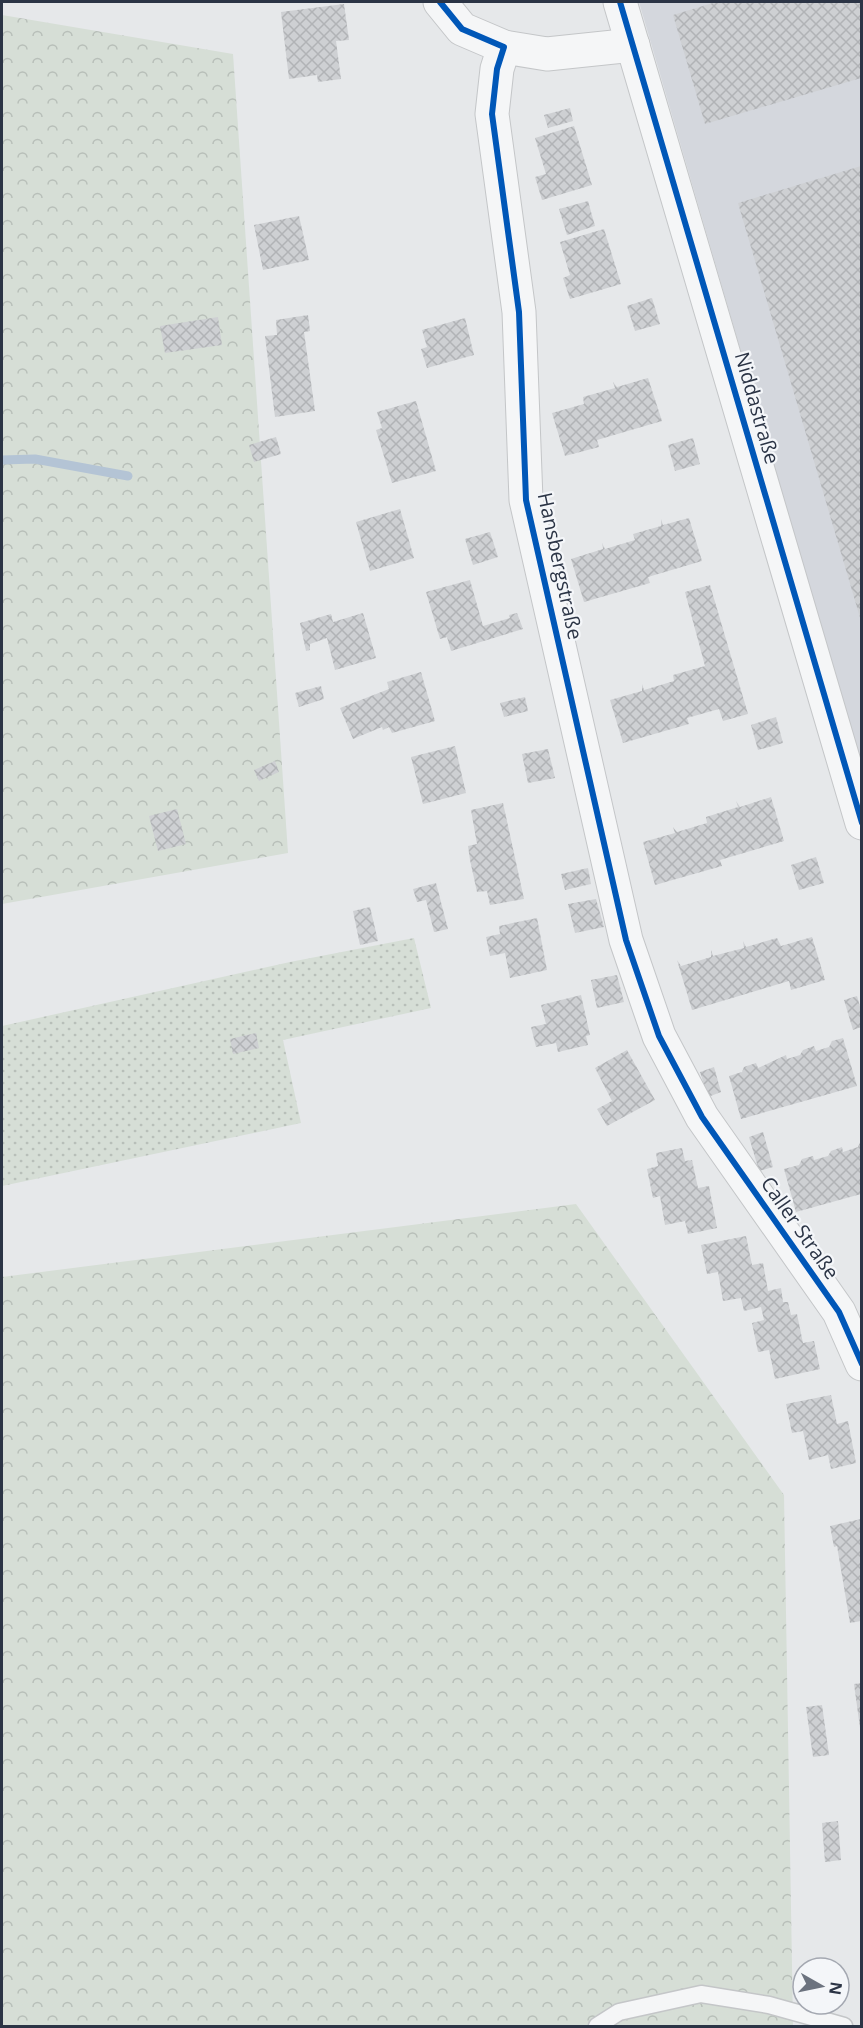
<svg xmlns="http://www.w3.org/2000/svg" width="863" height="2028" viewBox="0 0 863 2028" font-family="'Open Sans',sans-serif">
<defs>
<pattern id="grass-dots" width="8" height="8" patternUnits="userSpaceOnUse" patternTransform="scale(1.5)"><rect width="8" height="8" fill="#d6ded6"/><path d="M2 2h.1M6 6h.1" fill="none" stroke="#b8bfb9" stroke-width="1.8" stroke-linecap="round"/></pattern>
<pattern id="forest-crowns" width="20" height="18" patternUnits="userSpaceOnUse" patternTransform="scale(1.5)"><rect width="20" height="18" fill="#d6ded6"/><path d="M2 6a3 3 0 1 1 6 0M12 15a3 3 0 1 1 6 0" fill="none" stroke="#b8bfb9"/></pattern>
<pattern id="building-cross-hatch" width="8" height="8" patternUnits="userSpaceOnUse" patternTransform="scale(1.5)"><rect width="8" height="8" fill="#ced0d3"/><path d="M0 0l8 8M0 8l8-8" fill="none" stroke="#b1b3b6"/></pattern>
</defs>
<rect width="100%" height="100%" fill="#e6e8ea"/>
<path fill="#d4d7dd" d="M639,2H861V763Z"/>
<path fill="url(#grass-dots)" d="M414,938L431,1008L283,1040L301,1123L2,1186V1026L290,962Z"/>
<g fill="url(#forest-crowns)">
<path d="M2,15L233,54L288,853L2,904Z"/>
<path d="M576,1204L784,1495L793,2025L2,2026V1277Z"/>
</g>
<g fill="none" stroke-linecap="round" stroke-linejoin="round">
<path stroke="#b4c4d5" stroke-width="9" d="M2,460L35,459L128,476"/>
</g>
<g fill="url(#building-cross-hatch)">
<path d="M716,2H861V78L705,124L673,15Z"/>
<path d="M344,4L349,40L336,41L341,79L318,82L317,75L289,79L281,12Z"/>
<path d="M570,108L573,121L548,128L544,115Z"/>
<path d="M574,126L592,185L542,200L535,177L546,174L535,138Z"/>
<path d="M861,166V621L738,203Z"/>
<path d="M588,201L595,226L567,235L559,209Z"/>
<path d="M299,216L309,260L263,270L254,225Z"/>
<path d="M604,229L621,284L570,299L563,278L570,275L560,242Z"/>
<path d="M652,298L660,324L635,331L627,306Z"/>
<path d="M308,315L310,331L304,332L315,411L275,417L265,336L277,335L276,320Z"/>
<path d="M218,317L222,345L165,353L160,326Z"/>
<path d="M465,318L474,355L427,368L421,349L427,347L422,330Z"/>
<path d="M648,378L662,421L597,440L599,447L565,456L552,413L584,404L583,397L615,388L613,382L617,387Z"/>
<path d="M416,401L436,471L392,483L376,430L382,428L377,412Z"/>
<path d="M276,437L281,454L254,462L249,445Z"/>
<path d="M693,438L700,464L675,471L668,445Z"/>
<path d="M400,509L414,558L370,571L356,522Z"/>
<path d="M689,518L702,561L648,577L650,583L584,602L571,559L603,549L602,543L605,549L635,540L633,534L661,526V519L663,525Z"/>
<path d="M490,532L498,557L473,565L465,539Z"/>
<path d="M470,580L483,626L510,618L509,615L517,613L523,629L451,651L447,637L440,639L426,592Z"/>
<path d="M710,585L748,714L723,721L719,709L687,718L689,724L623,743L610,700L642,691V684L644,690L674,681L673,675L705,666L685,592Z"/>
<path d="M363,613L376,658L335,670L327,638L310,644V650L306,651L300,623L331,614L333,622Z"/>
<path d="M421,672L435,721L392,733L389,727L383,730L382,727L353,739L340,708L389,689L387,682Z"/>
<path d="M321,686L324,699L299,707L295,693Z"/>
<path d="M525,697L528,711L504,717L500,703Z"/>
<path d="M776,717L783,743L758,750L751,725Z"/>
<path d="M455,746L466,793L423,804L411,757Z"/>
<path d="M548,749L555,778L528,783L522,754Z"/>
<path d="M275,761L279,772L259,781L254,770Z"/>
<path d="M771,797L784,841L720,860L722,866L655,885L643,842L675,833L673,827L677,832L707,823L706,817L738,807L736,801L740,807Z"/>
<path d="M503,803L524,899L490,905L487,891L477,892L470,860L468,846L477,844L471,810Z"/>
<path d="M177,809L186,844L158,851L149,816Z"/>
<path d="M816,857L824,883L799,890L791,865Z"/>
<path d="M588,868L591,884L565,890L561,874Z"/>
<path d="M436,883L448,929L434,932L426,900L417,902L413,889Z"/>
<path d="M596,899L604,927L575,933L568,904Z"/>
<path d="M370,907L378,941L360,945L353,911Z"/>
<path d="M537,918L547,970L510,978L505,953L490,956L486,937L500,934L499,926Z"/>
<path d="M812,937L825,980L791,990L789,981L692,1010L677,960L681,966L711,957V950L713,956L744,948L743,941L746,947L777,938L781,946Z"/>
<path d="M617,975L624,1002L597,1008L591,980Z"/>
<path d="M581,995L590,1035L586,1036L588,1045L558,1052L556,1043L536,1047L531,1027L546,1024L541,1005Z"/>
<path d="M857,996L861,1010V1027L853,1030L844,1000Z"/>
<path d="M256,1033L259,1048L233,1054L230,1039Z"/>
<path d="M843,1038L857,1086L741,1119L729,1076L742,1072L744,1067L756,1063L758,1068L786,1055L787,1059L800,1055L803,1050L814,1046L816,1051L829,1047L832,1041Z"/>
<path d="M627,1050L655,1100L607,1126L597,1109L612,1101L595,1068Z"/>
<path d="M714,1067L721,1092L708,1097L700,1072Z"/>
<path d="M763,1132L773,1167L759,1171L749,1137Z"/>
<path d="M861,1140V1194L796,1212L784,1169L799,1165L802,1159L813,1156L814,1160L828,1156L831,1151L842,1147L843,1152L858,1147Z"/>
<path d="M682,1148L685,1161L692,1160L698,1188L709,1186L717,1228L688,1234L685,1221L665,1225L660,1196L653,1198L647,1169L658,1166L656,1153Z"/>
<path d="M746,1236L752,1265L763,1263L768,1291L781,1288L783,1302H788L791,1315L797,1314L803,1343L814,1341L820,1369L775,1379L769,1350L758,1352L752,1323L764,1320L761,1307L744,1311L741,1298L723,1301L718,1272L707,1274L701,1245Z"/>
<path d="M831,1395L837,1424L848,1421L856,1463L831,1469L828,1455L809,1460L803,1431L792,1433L786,1404Z"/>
<path d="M861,1519V1621L850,1623L837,1546L834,1547L830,1526Z"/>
<path d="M861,1683V1728H860L854,1684Z"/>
<path d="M822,1705L829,1755L813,1757L806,1707Z"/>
<path d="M838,1821L841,1860L825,1862L822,1823Z"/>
</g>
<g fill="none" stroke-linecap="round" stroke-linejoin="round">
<g stroke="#c4c6c8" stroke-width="19">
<path id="service" d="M597,2026L619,2012L701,1994L769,2005L844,2026"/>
</g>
<g stroke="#c4c6c8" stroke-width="35">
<g id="minor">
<path d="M440,2L462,29L504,47L497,69L492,114L519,312L526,500L626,940L659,1036L702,1117L839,1312L862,1364"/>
<path d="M620,2L862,823"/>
<path d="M504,47L547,54L633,45"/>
</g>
</g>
<use href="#service" stroke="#f5f6f7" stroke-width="16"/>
<use href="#minor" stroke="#f5f6f7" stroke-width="33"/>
<g stroke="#f4f6f9" stroke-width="10">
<g id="cycleway">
<path d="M440,2L462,29L504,47L497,69L492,114L519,312L526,500L626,940L659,1036L702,1117L839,1312L862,1364"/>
<path d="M620,2L862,823"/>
</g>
</g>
<use href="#cycleway" stroke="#0057b8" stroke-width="6"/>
</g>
<g text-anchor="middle" stroke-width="4.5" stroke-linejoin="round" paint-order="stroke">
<g font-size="20" fill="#2b3445" stroke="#f4f6f9">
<text transform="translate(757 408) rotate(74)" y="7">Niddastraße</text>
<text transform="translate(560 566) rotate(78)" y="7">Hansbergstraße</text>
<text transform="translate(800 1228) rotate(55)" y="7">Caller Straße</text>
</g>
</g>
<rect width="863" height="2028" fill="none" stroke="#2b3445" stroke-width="6"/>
<g transform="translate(821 1986) rotate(99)"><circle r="28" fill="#f4f6f9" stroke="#a4a8b1" stroke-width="1.5"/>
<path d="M0-4.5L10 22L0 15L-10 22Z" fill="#6c737f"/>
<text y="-9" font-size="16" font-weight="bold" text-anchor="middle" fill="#2b3445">N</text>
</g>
</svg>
